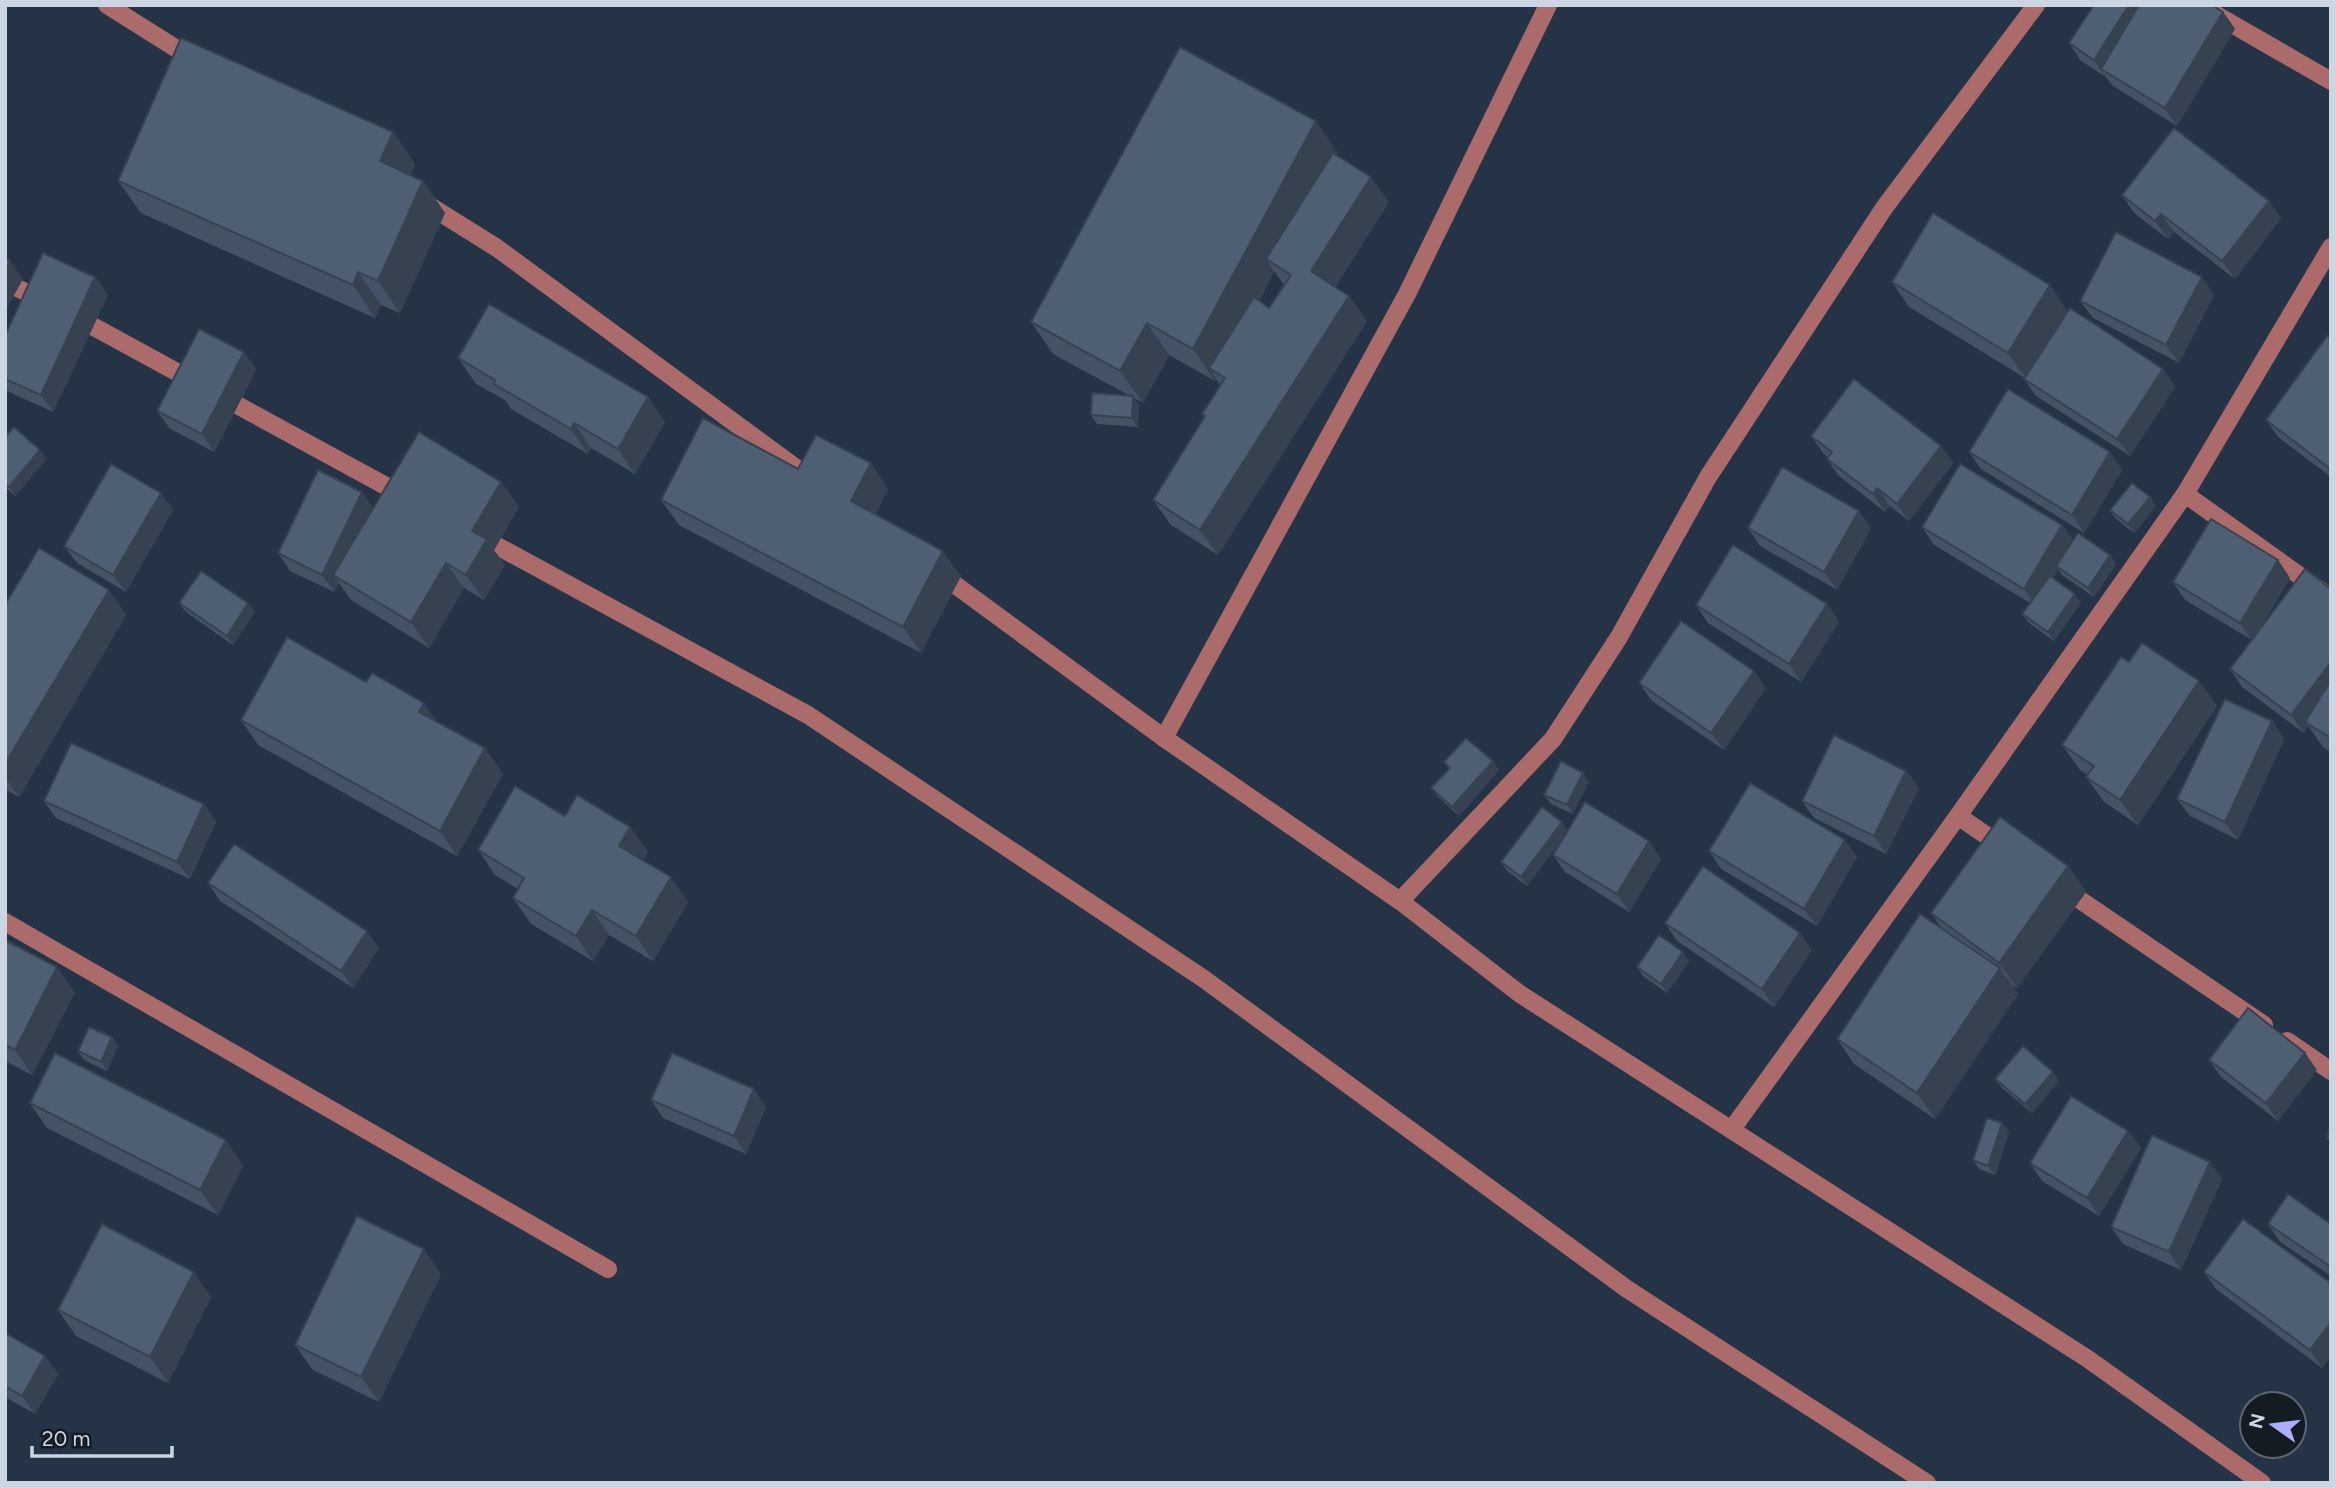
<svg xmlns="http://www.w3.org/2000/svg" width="2336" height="1488" viewBox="0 0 2336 1488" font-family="Figtree,sans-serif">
<rect width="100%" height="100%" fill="#243346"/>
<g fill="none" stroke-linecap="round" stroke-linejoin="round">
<g stroke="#ab6b6a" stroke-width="18">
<path d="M107,5L196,61"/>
<path d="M2199,5L2331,81"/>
<path d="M425,203L497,248L815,482"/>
<path d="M5,282L46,302"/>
<path d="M74,316L406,497"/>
<path d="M2185,494L2331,598"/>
<path d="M477,535L808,715L1204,979L1627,1289L1927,1483"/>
<path d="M939,573L1164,738L1400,901L1520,994L2088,1359L2262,1483"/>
<path d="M1164,738L1407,294L1548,5"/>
<path d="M1958,816L2185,494L2331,247"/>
<path d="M2061,887L2264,1025"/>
<path d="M1400,901L1553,739L1619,637L1708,477L1884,208L2036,5"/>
<path d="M5,922L608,1269"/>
<path d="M2287,1041L2331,1071"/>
<path d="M1732,1129L1958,816L2006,849"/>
</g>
</g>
<g fill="#435264" fill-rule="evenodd">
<path d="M2223,12L2235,29L2177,126L2113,86L2106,77L2081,61L2069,43Z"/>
<path d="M393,132L415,164L410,175L423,181L445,213L400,313L381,305L375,318L141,213L118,181Z"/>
<path d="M1338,153L1337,155L1389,202L1335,287L1367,321L1218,555L1171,525L1153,500L1204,418L1202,414L1220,385L1216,379L1215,381L1169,355L1143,403L1134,398L1139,405L1138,427L1097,424L1091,415L1130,396L1053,354L1031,322ZM1274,271L1284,285L1269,308L1259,301Z"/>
<path d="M2122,195L2281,218L2235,279L2174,232L2168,239L2134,213Z"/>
<path d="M95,277L108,295L53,412L5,390V336Z"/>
<path d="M1892,282L2067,310L2047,343L2163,369L2175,387L2130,456L2036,396L2024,379L2025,378L1909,307Z"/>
<path d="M2214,295L2179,363L2093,318L2080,301Z"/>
<path d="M2331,339V477L2278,437L2266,420Z"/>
<path d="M244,352L256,370L214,452L169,428L157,411Z"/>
<path d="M458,358L648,397L665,422L635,474L591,448L588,454L511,409L505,400L476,384Z"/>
<path d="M1811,436L1941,446L1953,463L1909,521L1890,506L1885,512L1839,476L1827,459L1828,457L1823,453Z"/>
<path d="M5,437L47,459L15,496L5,487Z"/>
<path d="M1969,452H2110L2122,470L2084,533L1981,469Z"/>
<path d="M798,469L888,489L875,514L961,576L921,653L679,525L661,500Z"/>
<path d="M501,482L519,507L494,550L505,565L484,600L464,588L429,648L351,600L339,583L334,592L290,571L278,553L373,508Z"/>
<path d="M161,493L173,510L126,592L77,563L64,546Z"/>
<path d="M2150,497L2156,506L2134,533L2116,519L2110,510Z"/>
<path d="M2062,525L2073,540L2110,555L2116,564L2094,597L2062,575L2058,569L2053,578L2081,603L2054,641L2029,623L2022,614L2030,603L1934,545L1922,527Z"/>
<path d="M1748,528H1871L1837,590L1760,546Z"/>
<path d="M2278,560L2290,578L2255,636L2331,589V752L2323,747L2308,726L2304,733L2242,687L2230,669L2252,640L2185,600L2173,582Z"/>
<path d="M109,590L126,615L19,797L5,789V605Z"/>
<path d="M179,603H248L255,612L233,645L186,612Z"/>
<path d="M1827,604L1839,622L1801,682L1708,623L1696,605Z"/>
<path d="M2129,662L2199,681L2217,706L2138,825L2104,802L2086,777L2088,775L2080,770L2062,745Z"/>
<path d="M366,682L424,703L437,722L485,748L503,774L457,856L258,745L241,720Z"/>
<path d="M1639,683L1766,688L1724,750L1652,701Z"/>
<path d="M2272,721L2284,739L2238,840L2190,816L2177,799Z"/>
<path d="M1444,762L1499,770L1459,816L1438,797L1431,788L1449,769Z"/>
<path d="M1906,771L1919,788L1886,854L1814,818L1802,801Z"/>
<path d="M1589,781L1573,814L1551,804L1544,795Z"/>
<path d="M44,801L204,804L216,822L190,879L56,818Z"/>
<path d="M565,816L630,827L648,852L643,860L688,902L653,961L609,935L593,961L531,924L513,898L518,889L495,875L478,850Z"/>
<path d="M1568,830L1661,859L1629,912L1565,872L1553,855L1565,835L1527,886L1507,871L1501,862Z"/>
<path d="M1709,851L1857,857L1817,926L1721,869Z"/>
<path d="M2068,866L2086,892L2017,988L2012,985L2018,994L1935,1119L1854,1064L1837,1039L1942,929L1931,913Z"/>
<path d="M208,883L379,948L353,988L220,901Z"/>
<path d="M1665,923L1812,950L1774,1007L1677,941Z"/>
<path d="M5,940L75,992L32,1075L5,1061Z"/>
<path d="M1689,961L1667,993L1643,976L1637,967Z"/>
<path d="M112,1037L118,1046L107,1071L84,1060L78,1051Z"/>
<path d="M2305,1053L2317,1070L2278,1121L2221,1077L2209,1060Z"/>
<path d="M1995,1079L2059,1081L2032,1113L2002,1088Z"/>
<path d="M651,1100L766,1107L746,1154L663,1118Z"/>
<path d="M30,1103L243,1166L218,1215L47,1128Z"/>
<path d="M2002,1123L2009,1132L1995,1175L1979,1169L1973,1160Z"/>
<path d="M2128,1131L2141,1148L2099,1216L2042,1181L2030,1163Z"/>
<path d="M2210,1162L2222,1179L2181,1270L2123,1244L2111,1227Z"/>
<path d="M2268,1224H2331V1276L2280,1242Z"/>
<path d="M2204,1272L2331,1283V1356L2322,1368L2216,1289Z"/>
<path d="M441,1274L379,1402L313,1370L295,1345Z"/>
<path d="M211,1297L168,1383L76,1336L58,1310Z"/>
<path d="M5,1333L45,1356L58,1374L35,1414L5,1397Z"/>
</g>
<g fill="#374251">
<path d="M2129,5H2153L2101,69L2106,78L2094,60Z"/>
<path d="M2223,12L2235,29L2177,126L2165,108Z"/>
<path d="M1316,121L1338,153L1277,266L1266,259L1274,271L1219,374L1209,368L1216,379L1215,381L1193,349Z"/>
<path d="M393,132L415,164L402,193L380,161Z"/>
<path d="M1371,177L1389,202L1328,297L1311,271Z"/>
<path d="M423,181L445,213L400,313L378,281Z"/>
<path d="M2269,201L2281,218L2235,279L2222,261Z"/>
<path d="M2161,214L2174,232L2168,239L2155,221Z"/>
<path d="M10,261L23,279L5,312V271Z"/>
<path d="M358,272L381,305L375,318L353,285Z"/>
<path d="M95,277L108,295L53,412L41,395Z"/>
<path d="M2202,277L2214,295L2179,363L2166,345Z"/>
<path d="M2050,285L2067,310L2026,378L2008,353Z"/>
<path d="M1349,296L1367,321L1218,555L1200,530Z"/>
<path d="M1147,323L1169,355L1143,403L1120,371Z"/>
<path d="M244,352L256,370L214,452L202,434Z"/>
<path d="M2163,369L2175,387L2130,456L2117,439Z"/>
<path d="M1133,396L1139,405L1138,427L1132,418Z"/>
<path d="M648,397L665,422L635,474L618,449Z"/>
<path d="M574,423L591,448L588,454L571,429Z"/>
<path d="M1941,446L1953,463L1909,521L1897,504Z"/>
<path d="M40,450L47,459L15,496L9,487Z"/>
<path d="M2110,452L2122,470L2084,533L2072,515Z"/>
<path d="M871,463L888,489L868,526L851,501Z"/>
<path d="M501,482L519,507L494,550L505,565L484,600L466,575L472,531Z"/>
<path d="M1877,488L1890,506L1885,512L1873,494Z"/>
<path d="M362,492L374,509L333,575L339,583L334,592L322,575Z"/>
<path d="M161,493L173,510L126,592L113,575Z"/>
<path d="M2150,497L2156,506L2134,533L2128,524Z"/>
<path d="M1859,511L1871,528L1837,590L1824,572Z"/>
<path d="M2062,525L2074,542L2056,566L2058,569L2036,606L2024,589Z"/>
<path d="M943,551L961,576L921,653L903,627Z"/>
<path d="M2110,555L2116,564L2094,597L2088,588Z"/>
<path d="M2278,560L2290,578L2252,640L2240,623Z"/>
<path d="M446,563L464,588L429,648L411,622Z"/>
<path d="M109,590L126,615L19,797L5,778V764Z"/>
<path d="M2075,594L2081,603L2054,641L2048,632Z"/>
<path d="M248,603L255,612L233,645L227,636Z"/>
<path d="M1827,604L1839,622L1801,682L1789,664Z"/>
<path d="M2331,662V696L2305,722L2308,726L2304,733L2291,715Z"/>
<path d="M1754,671L1766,688L1724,750L1711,733Z"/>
<path d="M2199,681L2217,706L2138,825L2120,800Z"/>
<path d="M424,703L441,728L419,712Z"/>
<path d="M2272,721L2284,739L2238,840L2225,822Z"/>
<path d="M485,748L503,774L457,856L440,831Z"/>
<path d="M1493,761L1499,770L1459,816L1452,807Z"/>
<path d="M1906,771L1919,788L1886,854L1874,836Z"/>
<path d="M1583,773L1589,781L1573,814L1567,805Z"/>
<path d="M204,804L216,822L190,879L177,862Z"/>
<path d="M1562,822L1568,831L1527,886L1521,877Z"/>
<path d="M630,827L648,852L637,871L619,846Z"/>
<path d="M1845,840L1857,857L1817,926L1804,909Z"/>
<path d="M1649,841L1661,859L1629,912L1617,894Z"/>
<path d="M2068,866L2086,892L2017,988L1999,963Z"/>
<path d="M671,877L688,902L653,961L636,936Z"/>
<path d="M592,910L609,935L593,961L576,936Z"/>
<path d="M367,931L379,948L353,988L341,971Z"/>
<path d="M1800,933L1812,950L1774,1007L1762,989Z"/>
<path d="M1683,952L1689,961L1667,993L1661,984Z"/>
<path d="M57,967L75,992L32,1075L15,1050Z"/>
<path d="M2000,968L2018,994L1935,1119L1917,1093Z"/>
<path d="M112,1037L118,1046L107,1071L101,1062Z"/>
<path d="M2305,1053L2317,1070L2278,1121L2266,1103Z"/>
<path d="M2053,1072L2059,1081L2032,1113L2025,1104Z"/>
<path d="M754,1089L766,1107L746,1154L734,1136Z"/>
<path d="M2002,1123L2009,1132L1995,1175L1988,1166Z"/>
<path d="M2128,1131L2141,1148L2099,1216L2087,1198Z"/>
<path d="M226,1140L243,1166L218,1215L200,1190Z"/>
<path d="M2210,1162L2222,1179L2181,1270L2169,1252Z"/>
<path d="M424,1249L441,1274L379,1402L361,1377Z"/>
<path d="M194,1272L211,1297L168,1383L150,1357Z"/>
<path d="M2331,1322V1356L2322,1368L2310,1350Z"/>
<path d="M45,1356L58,1374L35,1414L22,1396Z"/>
</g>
<g fill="#4e5f74" stroke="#374251" stroke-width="2">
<path d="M2094,5H2129L2094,60L2069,43Z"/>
<path d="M2139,5H2212L2223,12L2165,108L2101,69Z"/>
<path d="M181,38L393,132L380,161L423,181L378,281L358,272L353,285L118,181Z"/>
<path d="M1180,47L1316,121L1193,349L1147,323L1120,371L1031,322Z"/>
<path d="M2174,128L2269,201L2222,261L2161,214L2155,221L2122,195Z"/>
<path d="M1333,153L1371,177L1311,271L1349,296L1200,530L1153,500L1205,416L1202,414L1225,378L1209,368L1254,297L1269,308L1291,275L1266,259Z"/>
<path d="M1933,213L2050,285L2008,353L1892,282Z"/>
<path d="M2116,232L2202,277L2166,345L2080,301Z"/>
<path d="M43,253L95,277L41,395L5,379V336Z"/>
<path d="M5,258L10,261L5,271Z"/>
<path d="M489,304L648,397L618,449L574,423L571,429L494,384L495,380L458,358Z"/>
<path d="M2070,308L2163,369L2117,439L2024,379Z"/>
<path d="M199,329L244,352L202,434L157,411Z"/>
<path d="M2327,336L2331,339V465L2329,468L2266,420Z"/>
<path d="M1854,379L1941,446L1897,504L1877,488L1873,494L1827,459L1832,452L1811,436Z"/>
<path d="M2008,389L2110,452L2072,515L1969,452Z"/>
<path d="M1092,393L1133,396L1132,418L1091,415Z"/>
<path d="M703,418L798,469L816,435L871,463L851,501L943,551L903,627L661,500Z"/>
<path d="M14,427L40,450L9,487L5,484V437Z"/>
<path d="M419,432L501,482L472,531L487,539L466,575L446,563L411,622L333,575Z"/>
<path d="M111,464L161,493L113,575L64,546Z"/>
<path d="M1960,464L2062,525L2024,589L1922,527Z"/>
<path d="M1782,467L1859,511L1824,572L1748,528Z"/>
<path d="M318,470L362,492L322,575L278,553Z"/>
<path d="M2132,483L2150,497L2128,524L2110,510Z"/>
<path d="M2211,519L2278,560L2240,623L2173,582Z"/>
<path d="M2078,533L2110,555L2088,588L2056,566Z"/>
<path d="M1733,545L1827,604L1789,664L1696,605Z"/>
<path d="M39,548L109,590L5,764V605Z"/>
<path d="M2305,569L2331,589V662L2291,715L2230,669Z"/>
<path d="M201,571L248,603L227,636L179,603Z"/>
<path d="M2050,576L2075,594L2048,632L2022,614Z"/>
<path d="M1681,621L1754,671L1711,733L1639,683Z"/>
<path d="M287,637L366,682L372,673L424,703L419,712L485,748L440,831L241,720Z"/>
<path d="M2142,643L2199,681L2120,800L2086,777L2094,766L2062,745L2121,657L2129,662Z"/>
<path d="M2331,680V738L2305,722Z"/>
<path d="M2225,699L2272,721L2225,822L2177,799Z"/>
<path d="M1834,735L1906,771L1874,836L1802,801Z"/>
<path d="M1466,738L1493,761L1452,807L1431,788L1450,768L1444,762Z"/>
<path d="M71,743L204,804L177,862L44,801Z"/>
<path d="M1561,761L1583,773L1567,805L1544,795Z"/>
<path d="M1750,783L1845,840L1804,909L1709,851Z"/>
<path d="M515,786L565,816L577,795L630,827L619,846L671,877L636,936L592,910L576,936L513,898L524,878L478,850Z"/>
<path d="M1585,802L1649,841L1617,894L1553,855Z"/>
<path d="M1542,807L1562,822L1521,877L1501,862Z"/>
<path d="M2000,817L2068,866L1999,963L1931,913Z"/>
<path d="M234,844L367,931L341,971L208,883Z"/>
<path d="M1703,866L1800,933L1762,989L1665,923Z"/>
<path d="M1920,914L2000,968L1917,1093L1837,1039Z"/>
<path d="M1659,935L1683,952L1661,984L1637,967Z"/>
<path d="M5,940L57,967L15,1050L5,1045Z"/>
<path d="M2248,1008L2305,1053L2266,1103L2209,1060Z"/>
<path d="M89,1027L112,1037L101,1062L78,1051Z"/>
<path d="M2023,1046L2053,1072L2025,1104L1995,1079Z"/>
<path d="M55,1053L226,1140L200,1190L30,1103Z"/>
<path d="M672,1053L754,1089L734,1136L651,1100Z"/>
<path d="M2071,1096L2128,1131L2087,1198L2030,1163Z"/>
<path d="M1987,1118L2002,1123L1988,1166L1973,1160Z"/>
<path d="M2331,1125V1139L2327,1138Z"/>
<path d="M2152,1135L2210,1162L2169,1252L2111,1227Z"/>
<path d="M2288,1194L2331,1224V1267L2268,1224Z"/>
<path d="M357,1216L424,1249L361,1377L295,1345Z"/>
<path d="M2243,1219L2331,1283V1322L2310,1350L2204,1272Z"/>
<path d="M102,1224L194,1272L150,1357L58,1310Z"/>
<path d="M5,1333L45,1356L22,1396L5,1386Z"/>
</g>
<rect width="2336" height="1488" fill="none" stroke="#ccd6e2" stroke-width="14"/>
<g transform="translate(2273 1425) rotate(284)"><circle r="33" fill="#141b23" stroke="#5e666f" stroke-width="2"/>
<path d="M0-5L12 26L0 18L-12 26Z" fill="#abaffb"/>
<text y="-10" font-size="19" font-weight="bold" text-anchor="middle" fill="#ccd6e2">N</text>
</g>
<path d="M32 1446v10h140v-10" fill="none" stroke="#ccd6e2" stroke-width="3.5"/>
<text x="42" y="1446" font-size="21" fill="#ccd6e2" stroke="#141b23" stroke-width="5" paint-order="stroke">20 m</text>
</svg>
